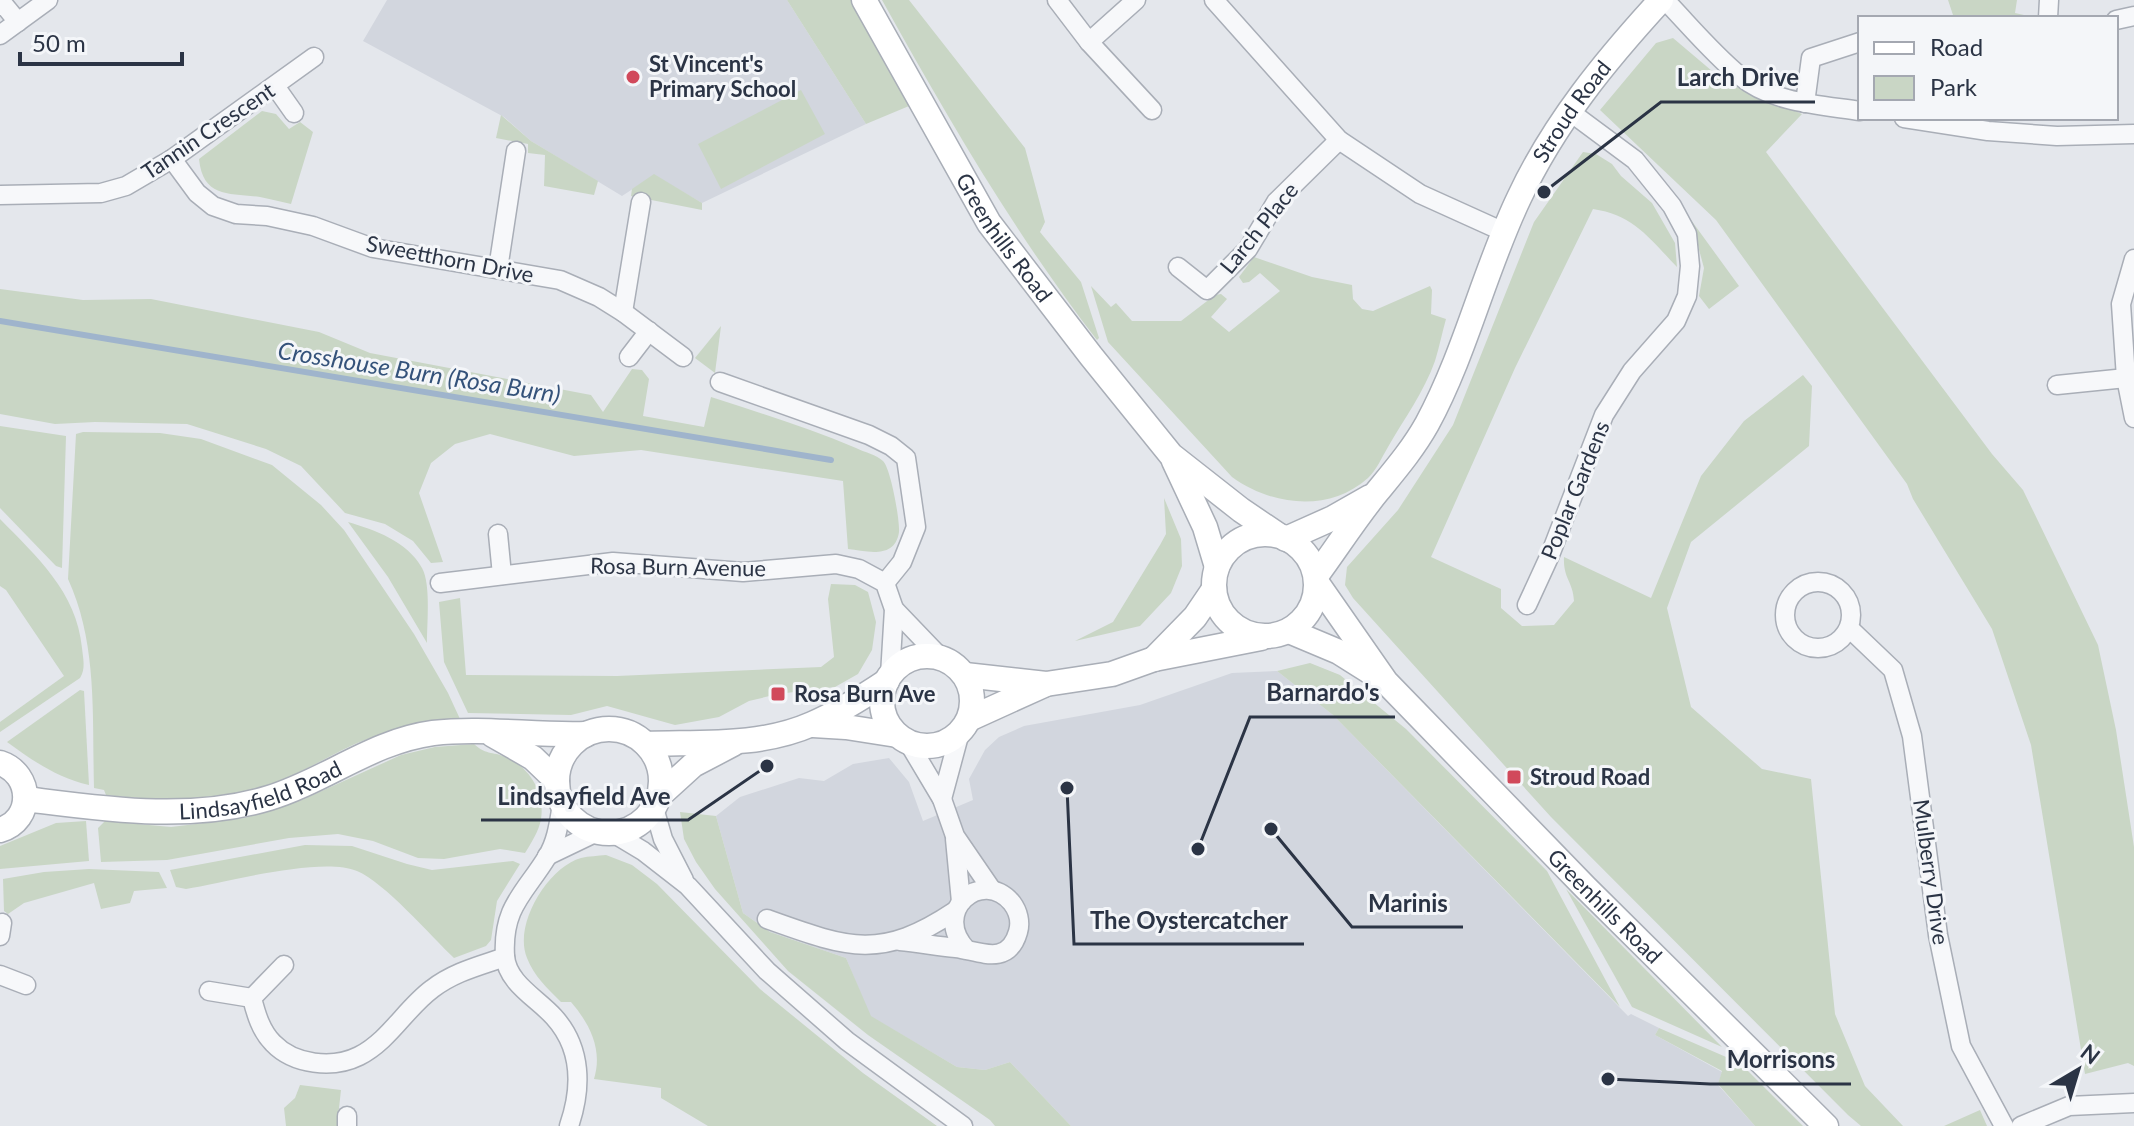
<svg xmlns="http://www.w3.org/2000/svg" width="2134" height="1126" viewBox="0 0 2134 1126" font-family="Lato,sans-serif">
<rect width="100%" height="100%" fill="#e4e7ec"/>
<g fill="#d2d6de">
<path d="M387,0H787L866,124L702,203L654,175L622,196L531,141L504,117L363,41Z"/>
<path d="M1277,671L1333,715L1628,1016L1631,1014L1659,1028L1655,1035L1722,1072L1718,1085L1755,1126H1071L1010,1062L985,1070L957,1067L870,1016L846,958L770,932L743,913L716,816L740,797L799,778L824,781L853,764L889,758L909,782L923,821L973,800L969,779L985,750L999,737L1024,726L1140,705L1232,673Z"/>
</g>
<g fill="#c9d6c5">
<path d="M787,0H856L909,106L866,124Z"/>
<path d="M882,0H909L1025,148L1045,222L1040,232L1081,282L1099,338L1097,340C1015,234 947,117 882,0Z"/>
<path d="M1948,0H2017L2015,13L2024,15L2023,18H1954Z"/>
<path d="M1673,38L1725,82L1802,114L1766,152L1992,454L2023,490L2098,645L2116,730L2134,847V1066L2128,1063L2085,1074L2031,745L1992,629L1913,499L1907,484L1716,220L1600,110L1656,43Z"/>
<path d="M801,90L825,134L721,189L698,144Z"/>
<path d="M262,111L276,114L289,129L300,122L313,132L291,204C281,202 271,199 260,197C229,193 203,198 199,159Z"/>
<path d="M501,115L531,141L598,181L594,195L544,186L545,155L528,153V144L496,138Z"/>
<path d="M1583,152L1596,154L1612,164L1621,176L1652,203L1675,243L1677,267C1650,239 1634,215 1593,209L1515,368L1431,557L1501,589V608L1522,626L1554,625L1574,601C1573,581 1563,579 1564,557L1651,598L1701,476L1744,421L1803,375L1812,386L1809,446L1691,542L1667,608L1691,707L1762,769L1811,779L1835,1014L1865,1086L1903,1126H1861L1848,1115L1551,817L1353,598L1345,585L1347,567L1398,510L1453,425L1534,222Z"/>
<path d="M654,174L702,203V210L631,196L632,189Z"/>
<path d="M1691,220L1739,286L1709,309L1699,296L1704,268Z"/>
<path d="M1254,257L1312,277L1352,285L1353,299L1362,309L1373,311L1430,286L1432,290L1431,314L1446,319C1442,333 1439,348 1435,361C1424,392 1404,419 1388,447C1382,457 1376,471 1368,478C1329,513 1272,506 1232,477L1108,342L1091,286L1111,307L1116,303L1132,321H1181L1215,295L1221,294L1227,299L1211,317L1229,332L1280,291L1260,273L1249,282L1243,283L1239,277Z"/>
<path d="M0,289L83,300L151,299L319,332L370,353L591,395L603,412L632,369L642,370L649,379L643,416L704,427L711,397C760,413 809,428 856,448C864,452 877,455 883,461C891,469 900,521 899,532C895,560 866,551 848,549L843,481L641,450L574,456L490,434L455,444L431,463L419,493L443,562L431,563L413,541L385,524L345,513L301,466L266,449L187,424L95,422L55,424L0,414Z"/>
<path d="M721,326L715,373L695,358Z"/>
<path d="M0,426L66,436L62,568L56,566L0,508Z"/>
<path d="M83,432L160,433L201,439L272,465L321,505L344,530L414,634L448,693L460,719C430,723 399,728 370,738C334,751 302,775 264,786C214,801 158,801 106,795L104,790L94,788C92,718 98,644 68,579L76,434Z"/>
<path d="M1164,498L1181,539L1182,566L1171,593L1140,626L1075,641L1113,622L1160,545L1166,534Z"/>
<path d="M0,519C36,556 77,592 82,648C83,658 86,669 80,678L0,732V722L64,676L6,590L0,586Z"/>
<path d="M348,522C375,530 407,541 422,568C431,584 427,624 427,643L388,577Z"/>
<path d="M831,584L855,585L868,592L876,622L872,650L858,674L835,687L778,694L749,701L719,717L675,725L607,706L571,715L468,713L444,662L439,602L460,598L466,675L617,676L821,667L834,657L828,599Z"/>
<path d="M1310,663L1340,675L1406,729L1547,871L1620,1007L1333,715L1277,671Z"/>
<path d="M80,690L84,691L89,785C58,778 33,761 7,742Z"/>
<path d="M474,744C487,756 494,751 508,758C531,769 545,794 541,819C539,831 531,843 525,853L500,849L444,859L418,858L373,841L338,834L289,838L167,860L101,862L98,828L105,821L171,827L245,818L302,800L401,755L435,747Z"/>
<path d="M680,812L716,816L743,913L770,932L846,958L871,1016L957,1067L985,1070L1010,1062L1071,1126H995L990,1120L868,1035L788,971L715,889L696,862L684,839Z"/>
<path d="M86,821L89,861L0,869V846L56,823Z"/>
<path d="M305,845L352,846L407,864L432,870L513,861L520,864L497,901L491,940L486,946L454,958C431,936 384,882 357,871C322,856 227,882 186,889L176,887L170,870Z"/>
<path d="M606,855L632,865L657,884L760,989L863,1073L937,1126H708L661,1098V1088L594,1079C603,1050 590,1024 571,1002H561C547,988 534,976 527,958C513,925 548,867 581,858C589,856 598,856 606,855Z"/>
<path d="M89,869L159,872L167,888L134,891L130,903L101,909L94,883L24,903L8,914L4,911L3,879L44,872Z"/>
<path d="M1566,889L1722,1047L1632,1007Z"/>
<path d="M1659,1028L1740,1063L1803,1126H1755L1718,1084L1722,1071L1655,1035Z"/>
<path d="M300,1085L341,1090L337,1126H286L284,1108L295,1098Z"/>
<path d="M1980,1110L1987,1126H1944Z"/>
</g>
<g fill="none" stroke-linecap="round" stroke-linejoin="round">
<path stroke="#9fb4cc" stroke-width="6" d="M0,321L831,460"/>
<g stroke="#a9aeb7" stroke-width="21">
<g id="street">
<path d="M0,0L18,22"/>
<path d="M1057,0L1089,42L1152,110"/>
<path d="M1214,0L1339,140L1420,194L1504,232"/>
<path d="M1665,0C1689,25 1713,54 1740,76C1772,103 1821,105 1860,111"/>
<path d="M2048,18L2049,0"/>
<path d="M2116,20L2134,16"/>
<path d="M0,35L48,0"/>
<path d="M1089,42L1136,0"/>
<path d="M275,86L294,113"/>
<path d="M1805,103L1811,58L1860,42"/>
<path d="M1904,118L1988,131L2057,136L2134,134"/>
<path d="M172,159L197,193L213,206L236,214L267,216L313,226L373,248L560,280L599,297L623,312L683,357"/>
<path d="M0,195L101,193L126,186L172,159L314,57"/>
<path d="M2134,259L2121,304L2126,378L2134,418"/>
<path d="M1178,267L1207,290L1248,249L1276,202L1339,140"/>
<path d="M498,269L516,151"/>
<path d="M623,312L641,202"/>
<path d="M629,357L649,331"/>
<path d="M720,382L869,435L891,446L906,458L916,527L902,562L885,583"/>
<path d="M2057,385L2126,378"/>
<path d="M498,534L502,575"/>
<circle cx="1818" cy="615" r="33"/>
<path d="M440,583L613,562L743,572L836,564L859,569L885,583L894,609L890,675"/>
<path d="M1527,605L1550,555L1604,415L1632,371L1676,321L1687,296L1690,266L1687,234L1672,206L1635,160L1569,111"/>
<path d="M894,609L940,657"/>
<path d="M1849,628L1893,670L1912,736L1938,935L1961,1046L2004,1126"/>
<path d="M908,742L942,799L955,836L992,890"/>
<path d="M942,799L960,732"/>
<path d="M562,804C559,822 557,841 547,857C525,893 502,907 505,956C507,983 537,998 554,1017C582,1048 582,1088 569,1126"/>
<path d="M654,808L663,839L684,880"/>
<path d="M613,833L643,851L688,886L767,971L847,1041L963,1126"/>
<path d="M955,839L961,902"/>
<path d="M547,856L597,832"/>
<path d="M767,919C848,948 880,961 955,911"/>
<path d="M0,936L2,923"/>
<path d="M900,941C919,943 937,946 956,948C979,951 1008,967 1018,932C1021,922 1018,911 1012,903C982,867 930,912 967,950"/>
<path d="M284,965L252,998C256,1014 261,1031 273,1043C294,1065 333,1069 359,1056C389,1041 406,1008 432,989C454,972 479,966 505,957"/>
<path d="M0,975L26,985"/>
<path d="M209,991L252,998"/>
<path d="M347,1126V1116"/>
<path d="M2021,1126L2069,1106L2134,1103"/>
</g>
</g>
<g stroke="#a9aeb7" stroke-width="27">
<g id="secondary">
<path id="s1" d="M864,0L989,223L1091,356L1171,455L1241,510L1278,535"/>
<path d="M1174,461L1205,527L1217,567"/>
<circle cx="1265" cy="585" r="51"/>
<path d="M1286,539L1333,518L1370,497"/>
<path id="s2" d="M1316,576C1336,549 1355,519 1377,492C1395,470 1413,449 1427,424C1466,352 1484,271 1519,198C1554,123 1606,60 1661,0"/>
<path id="s3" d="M1317,583L1386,682L1585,887L1826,1126"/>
<path d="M1289,631L1339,652L1374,674"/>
<circle cx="927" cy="701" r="45"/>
<path d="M1154,659L1195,617L1214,589"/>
<path d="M965,675L1046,684L1112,674L1154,659L1261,638"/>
<path d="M969,719L1044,685"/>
<path d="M813,725L846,727L897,735"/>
<circle cx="609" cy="781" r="52"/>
<path d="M493,735L533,758L557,781"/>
<path d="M646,744C701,742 760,747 812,724C838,713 863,697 887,681"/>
<path d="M0,763C33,774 34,820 0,830"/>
<path d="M660,795L693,765L733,744"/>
<path id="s4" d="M26,799C106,809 189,822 269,798C325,781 373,741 433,733C483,727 535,736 586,734"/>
</g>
</g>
<use href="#street" stroke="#f7f8fa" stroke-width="18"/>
<use href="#secondary" stroke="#fff" stroke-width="24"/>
</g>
<g fill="#d1495b" stroke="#f4f6f9" stroke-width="3">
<circle cx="633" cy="77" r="8"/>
<rect x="770" y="686" width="16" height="16" rx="4"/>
<rect x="1506" y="769" width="16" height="16" rx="4"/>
</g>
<g text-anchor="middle" stroke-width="6" stroke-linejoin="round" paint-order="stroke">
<g font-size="22" font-weight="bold" fill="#2b3445" stroke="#f4f6f9" text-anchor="start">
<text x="649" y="72">St Vincent's<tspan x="649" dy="25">Primary School</tspan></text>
<text x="794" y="702">Rosa Burn Ave</text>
<text x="1530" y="785">Stroud Road</text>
</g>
<g font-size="22" fill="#2b3445" stroke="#f4f6f9">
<text dy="8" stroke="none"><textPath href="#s2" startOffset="534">Stroud Road</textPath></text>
<text transform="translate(208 131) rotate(-34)" y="8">Tannin Crescent</text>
<text transform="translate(1259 228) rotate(-51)" y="8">Larch Place</text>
<text dy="8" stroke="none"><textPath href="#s1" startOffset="276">Greenhills Road</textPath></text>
<text transform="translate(450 259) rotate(11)" y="8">Sweetthorn Drive</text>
<text transform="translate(1575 490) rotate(-68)" y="8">Poplar Gardens</text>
<text transform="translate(678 567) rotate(1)" y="8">Rosa Burn Avenue</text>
<text dy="8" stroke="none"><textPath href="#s4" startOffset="238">Lindsayfield Road</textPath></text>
<text transform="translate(1931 872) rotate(82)" y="8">Mulberry Drive</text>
<text dy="8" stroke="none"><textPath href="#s3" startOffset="434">Greenhills Road</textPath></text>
</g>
<g font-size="24" font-style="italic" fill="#34527a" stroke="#f4f6f9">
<text transform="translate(419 373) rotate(9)" y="8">Crosshouse Burn (Rosa Burn)</text>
</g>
</g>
<path fill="none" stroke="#2b3445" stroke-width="3" d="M1544 192L1661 102H1815M1198 849L1250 717H1395M767 766L688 820H481M1271 829L1352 927H1463M1067 788L1074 944H1304M1608 1079L1710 1084H1851"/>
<g fill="#2b3445" stroke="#f4f6f9" stroke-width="3">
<circle cx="1544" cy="192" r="8"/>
<circle cx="1198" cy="849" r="8"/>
<circle cx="767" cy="766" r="8"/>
<circle cx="1271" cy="829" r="8"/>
<circle cx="1067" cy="788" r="8"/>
<circle cx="1608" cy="1079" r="8"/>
</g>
<g font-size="24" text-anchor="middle" font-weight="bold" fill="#2b3445" stroke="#f4f6f9" stroke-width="6" stroke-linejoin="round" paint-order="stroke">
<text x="1738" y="86">Larch Drive</text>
<text x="1323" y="701">Barnardo's</text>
<text x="584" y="805">Lindsayfield Ave</text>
<text x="1408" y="912">Marinis</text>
<text x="1189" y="929">The Oystercatcher</text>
<text x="1781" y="1068">Morrisons</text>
</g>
<rect x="1858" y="16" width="260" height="104" fill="#f4f6f9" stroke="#a4a8b1" stroke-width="2"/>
<rect x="1874" y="42" width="40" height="12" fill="#ffffff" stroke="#a4a8b1" stroke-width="2"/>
<text x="1930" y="56" font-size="24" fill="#2b3445">Road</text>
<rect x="1874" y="76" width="40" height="24" fill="#c9d6c5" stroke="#a4a8b1" stroke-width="2"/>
<text x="1930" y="96" font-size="24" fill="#2b3445">Park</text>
<g transform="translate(2078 1070) rotate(38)" stroke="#f4f6f9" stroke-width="6" paint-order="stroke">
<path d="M0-6L14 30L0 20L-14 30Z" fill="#2b3445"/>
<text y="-12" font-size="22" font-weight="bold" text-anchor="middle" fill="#2b3445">N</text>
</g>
<path d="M20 52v12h162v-12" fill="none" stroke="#2b3445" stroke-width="4"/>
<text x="32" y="52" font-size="24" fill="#2b3445" stroke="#f4f6f9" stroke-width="6" paint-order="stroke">50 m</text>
</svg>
